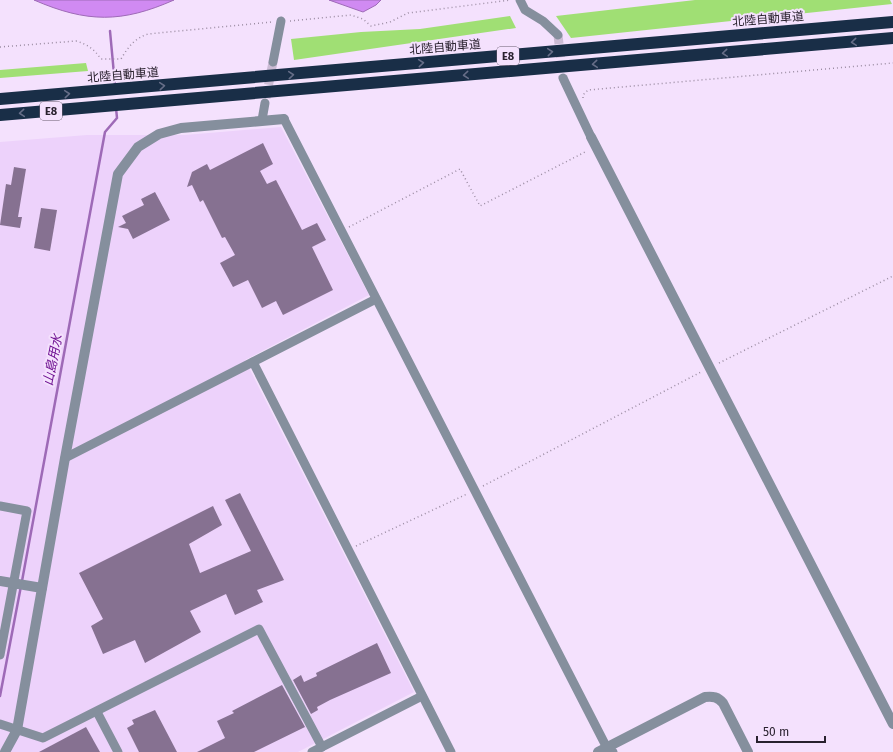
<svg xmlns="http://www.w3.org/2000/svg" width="893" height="752" viewBox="0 0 893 752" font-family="'Fira Sans','Noto Sans JP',sans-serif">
<rect width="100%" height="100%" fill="#f4e1fd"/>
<path fill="#edd2fb" d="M281,127L369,295L245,360L414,692L298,752H0V142L87,135H185Z"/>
<g fill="#a0df74">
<path d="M695,0H890L892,4L571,38L556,16Z"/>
<path d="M510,16L516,28L294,60L291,39L361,32L420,29Z"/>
<path d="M86,63L88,71L0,78V70Z"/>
</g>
<g fill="#d08af2" stroke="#9e6ab7">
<path d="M34,0H174C122,23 87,23 34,0Z"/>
<path d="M329,0H381L376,5L363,12Z"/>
</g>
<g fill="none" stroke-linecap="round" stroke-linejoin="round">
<g stroke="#9e6ab7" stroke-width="2.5">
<path d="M110,31L115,85"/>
<path d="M22,581L105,132L117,118L116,108"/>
<path d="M0,696L21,586"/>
</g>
</g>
<g fill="#867191">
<path d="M263,143L273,164L260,171L267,184L276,180L302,230L317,223L326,240L312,247L333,290L283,315L276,301L262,308L248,280L233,287L220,263L235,255L225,237L222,238L203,200L200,202L192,185L187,187L192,172L207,164L210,170Z"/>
<path d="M14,167L26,169L18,217H22L20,228L0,225L6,184L11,185Z"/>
<path d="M155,192L170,220L133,239L128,229L118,227L126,223L122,216L144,205L141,199Z"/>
<path d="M41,208L57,210L50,251L34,248Z"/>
<path d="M240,493L284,580L257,590L263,602L235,615L226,594L190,611L201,632L145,663L135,640L103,654L91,626L103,619L79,573L213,506L222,525L189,544L200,573L251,551L225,500Z"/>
<path d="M377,643L391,673L330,700L317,707L318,710L311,714L293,680L301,675L304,682L317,676L316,673Z"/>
<path d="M282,685L305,727L254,752H197L225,738L217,721L234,713L232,711Z"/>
<path d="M155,710L177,752H139L127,728L134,724L132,720Z"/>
<path d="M86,727L100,752H39Z"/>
</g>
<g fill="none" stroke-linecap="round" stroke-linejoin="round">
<g stroke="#cbbbd4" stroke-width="9" stroke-dasharray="9 4.5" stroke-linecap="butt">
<path d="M558,35L563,78"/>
<path d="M266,98L273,62"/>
</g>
<g stroke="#9c8da3" stroke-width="1.5" stroke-dasharray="1 3" stroke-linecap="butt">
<path d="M290,21L351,15L363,19L371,26L390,22L408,13L511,0"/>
<path d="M0,47L76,41C87,44 94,49 101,59H121C128,47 135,38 148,34L272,22"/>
<path d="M583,98V95L588,90L893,63"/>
<path d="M349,227L460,169L480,206L587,151"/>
<path d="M719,363L893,276"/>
<path d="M483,486L701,372"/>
<path d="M356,546L467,494"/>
</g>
<g stroke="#858f9d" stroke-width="9">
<path d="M520,0L525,10L543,21L558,35"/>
<path d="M273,62L281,21"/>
<path d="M563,78L591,137"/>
<path d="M284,119L607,748L613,752"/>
<path d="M262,120L265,103"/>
<path d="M253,362L451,752"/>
<path d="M65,458L376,299"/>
<path d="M0,506L27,511L0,655"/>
<path d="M97,712L118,752"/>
<path d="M0,724L43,738L259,629L322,747"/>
<path d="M312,752L422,696"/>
</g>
<g stroke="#858f9d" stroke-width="10">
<path d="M591,137L893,724"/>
<path d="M0,581L42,588"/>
<path d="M5,752L17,730L65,458L118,174L138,147L159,134L181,128L284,119"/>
<path d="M598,752L705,697C713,696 718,697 723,703L748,752"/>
</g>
<g stroke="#192e47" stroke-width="12">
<path d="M0,99L893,22"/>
<path d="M0,115L893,38"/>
</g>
</g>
<defs><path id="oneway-chevron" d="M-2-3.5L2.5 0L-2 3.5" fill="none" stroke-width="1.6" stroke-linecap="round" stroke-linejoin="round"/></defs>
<g stroke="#666d87">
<use href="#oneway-chevron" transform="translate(854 42) rotate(175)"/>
<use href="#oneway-chevron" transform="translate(550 52) rotate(-5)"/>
<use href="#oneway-chevron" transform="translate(725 53) rotate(175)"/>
<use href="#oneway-chevron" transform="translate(421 63) rotate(-5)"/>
<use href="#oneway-chevron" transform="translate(595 64) rotate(175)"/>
<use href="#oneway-chevron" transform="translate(291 75) rotate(-5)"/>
<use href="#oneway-chevron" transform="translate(466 75) rotate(175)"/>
<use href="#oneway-chevron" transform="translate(162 86) rotate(-5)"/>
<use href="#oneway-chevron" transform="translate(67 94) rotate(-5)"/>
<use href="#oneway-chevron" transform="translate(22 113) rotate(175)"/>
</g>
<g text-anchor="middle" stroke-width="4" stroke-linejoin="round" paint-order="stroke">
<g fill="#f4e1fd" stroke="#665b6c" stroke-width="1">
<rect x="497" y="47" width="22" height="18" rx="3"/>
<rect x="40" y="102" width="22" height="18" rx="3"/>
</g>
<g font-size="11" font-weight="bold" fill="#29212e">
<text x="508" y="60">E8</text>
<text x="51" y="115">E8</text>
</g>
<g font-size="12" fill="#29212e" stroke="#f4e1fd">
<text transform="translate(768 19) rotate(-5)" y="4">北陸自動車道</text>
<text transform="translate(445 47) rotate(-5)" y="4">北陸自動車道</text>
<text transform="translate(123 75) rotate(-5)" y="4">北陸自動車道</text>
</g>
<g font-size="13" font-style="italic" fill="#701393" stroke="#f4e1fd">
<text transform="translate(52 360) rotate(-79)" y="5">山島用水</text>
</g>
</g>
<path d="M757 736v6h68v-6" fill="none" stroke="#29212e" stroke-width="2"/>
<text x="763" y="736" font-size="12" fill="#29212e" stroke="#f4e1fd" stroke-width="3" paint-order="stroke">50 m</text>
</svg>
